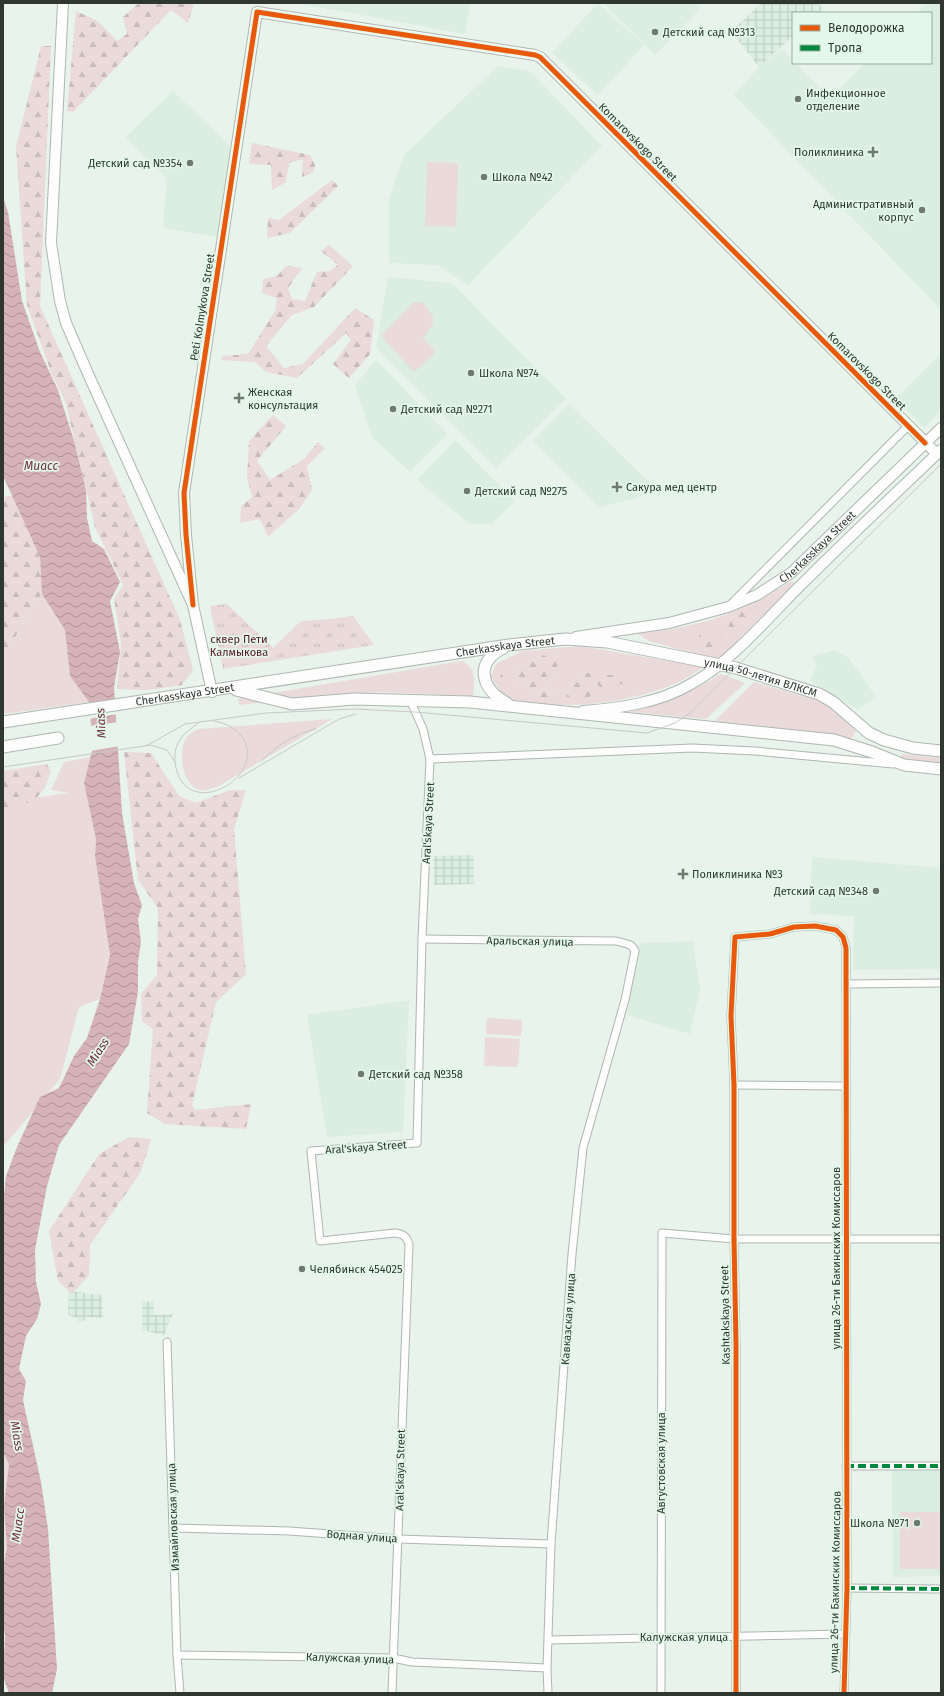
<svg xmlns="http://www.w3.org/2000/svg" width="944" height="1696" viewBox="0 0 944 1696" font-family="'Fira Sans',sans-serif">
<defs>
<pattern id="industrial-grid" width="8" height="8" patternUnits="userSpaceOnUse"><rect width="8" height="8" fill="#dbeedf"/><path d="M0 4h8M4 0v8" fill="none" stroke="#bccdc0"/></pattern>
<pattern id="forest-firs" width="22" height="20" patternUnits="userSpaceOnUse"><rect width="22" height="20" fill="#eadad9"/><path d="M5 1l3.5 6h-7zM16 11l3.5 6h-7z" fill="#c9bcbb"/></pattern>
<pattern id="park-tufts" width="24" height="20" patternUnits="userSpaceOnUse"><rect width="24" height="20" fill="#eadad9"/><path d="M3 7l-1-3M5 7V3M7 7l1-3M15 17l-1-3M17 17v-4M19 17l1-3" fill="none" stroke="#c9bcbb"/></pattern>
<pattern id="water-waves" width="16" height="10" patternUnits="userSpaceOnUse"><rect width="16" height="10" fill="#d6b3b6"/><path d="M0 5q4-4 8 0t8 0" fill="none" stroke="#ae9294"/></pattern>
</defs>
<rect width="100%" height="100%" fill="#e8f3eb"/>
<g fill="#dbeedf">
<path d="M296,3H470L465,34Z"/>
<path d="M598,3L644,45L598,95L552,53Z"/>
<path d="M603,3H696L701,8L655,55Z"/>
<path d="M927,3H941V310L734,95L759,67L782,49L793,60V63H796L830,98L865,63H931V13H916Z"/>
<path d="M498,66L530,71L602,146L468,285L437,265L389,263V198L404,155Z"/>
<path d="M173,91L231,147L218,237L163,228L167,179L126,137Z"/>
<path d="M388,277L452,283L566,399L496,468L376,347Z"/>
<path d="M941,353V411L924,428L895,399Z"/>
<path d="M376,360L447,434L410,472L372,437L355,385Z"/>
<path d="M569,404L651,484L638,498L599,507L533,441Z"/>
<path d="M455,440L515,501L492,524H469L417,480Z"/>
<path d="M834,650L849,658L876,697L858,710L810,681L817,666L813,656Z"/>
<path d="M812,857L941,868V969L853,970L854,916L810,914Z"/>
<path d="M693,941L700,990L690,1034L627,1015L640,943Z"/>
<path d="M409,1000L403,1132L327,1137L307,1015Z"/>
<path d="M892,1469H941V1576L893,1577Z"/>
</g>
<g fill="url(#industrial-grid)">
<path d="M762,3H818L823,9L819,13H793V36L759,67L731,31Z"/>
<path d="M474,855V884L434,885L433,856Z"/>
<path d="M69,1291L102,1295L103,1318L87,1317L86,1320L78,1322L77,1318L68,1315Z"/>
<path d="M154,1301V1315L173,1314L164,1335L142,1330V1302Z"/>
</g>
<g fill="#eadad9" fill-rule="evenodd">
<path d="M427,162L458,163L456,227L425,226Z"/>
<path d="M414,302H422L433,316V324L423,338L436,352L414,372L381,336Z"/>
<path d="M792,581L794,583L719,661L649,641L635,632C651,631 667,631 682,627C722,619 757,603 792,581Z"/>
<path d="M42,594L65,630L70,676L89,702L3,714V655L6,654L31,608Z"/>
<path d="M580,646L703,667C664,699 578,711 529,702C523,701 516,701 511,699C502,695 495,684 491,676L496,664L522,651ZM543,655L556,675L541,691L564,694L555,698L538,695L519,681L516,676L515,667L517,670ZM585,673L597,690L582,702L580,696H566L570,692L569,686L578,682Z"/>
<path d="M462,661C478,671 474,679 473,696L380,692L320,695L239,705L238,699Z"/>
<path d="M721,674L745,683L706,719L630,712C665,704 691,693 721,674Z"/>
<path d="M754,682L820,701L839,713L856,731L851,739L715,721Z"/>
<path d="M332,719L217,787C213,788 206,790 202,790C182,788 177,751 187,737C190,733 194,731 199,729Z"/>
<path d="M902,754L941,758V763L901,758Z"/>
<path d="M91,757L84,783L96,839L95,856L110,955L100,999L79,1007L60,1079L3,1147V802L69,793L51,790L64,762Z"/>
<path d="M487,1018L522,1020L521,1036L486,1034Z"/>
<path d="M485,1037L520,1039L518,1067L484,1066Z"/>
<path d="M3,1452L9,1464L4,1506L7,1548L3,1568Z"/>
<rect x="900" y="1512" width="41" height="57"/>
</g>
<g fill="url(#forest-firs)">
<path d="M139,3H194L188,23L171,10L73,112L67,111L76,11L98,21L117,41L127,34L123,17Z"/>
<path d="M41,46H51L40,306L180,620L193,670L182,685L149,690L117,689L121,644L114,599L123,585L95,527L65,400L52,375L27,305L16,147Z"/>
<path d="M252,143L310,155L315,165L313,173L302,177L303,159L289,163L286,182L272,190L271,165L249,164Z"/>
<path d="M332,180L338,186L290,233L267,238L268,218L279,220Z"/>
<path d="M329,245L353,266L314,307L292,315L266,346L284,368L303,364L355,308L374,320L370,354L349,378L333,364L351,340L346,333L297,378L266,372L255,362L221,360L223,356L248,354L275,311L277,298L262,293L263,279L277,276L286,266L302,268L288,288L292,299L305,301L317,272L330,271L338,265L321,251Z"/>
<path d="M273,415L286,426L257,461L270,480L304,459L318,442L325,448L307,466L312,490L300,508L268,537L260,519L240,523L241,506L252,497L247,478L249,441Z"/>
<path d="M5,496H12L40,557L42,594L31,608L6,654L3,655V512Z"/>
<path d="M774,599H776C768,611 753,614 740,619L738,618L737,614Z"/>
<path d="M734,614L739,622L735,627V636L729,641H725L721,633L729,626V616Z"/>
<path d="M712,629L721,643L715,652L705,653L697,646L700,633Z"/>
<path d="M543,655L558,662L556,675L541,691L554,693L560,686L566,689L564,694L555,698L554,703L545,704L535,701L538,695L519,681L516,676L507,685L502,681L500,675L515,667L517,670Z"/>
<path d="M585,673H592L591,682L595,684L598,690L583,702H580V697L571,701L566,696L570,692L569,686L578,682Z"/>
<path d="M603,675H622L639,682L635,686L620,684L608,693L601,692L597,682Z"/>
<path d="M124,752L151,753L179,796L196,803L230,790H246L234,829L246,974L216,1002L192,1105L195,1110L251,1104L246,1129L165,1124L147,1113L153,1029L142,1021L141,994L157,975L158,908L138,880Z"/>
<path d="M47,764L51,771L45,788L32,803H16L3,811V771Z"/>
<path d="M129,1137L151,1139L141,1172L90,1245L89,1275L72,1294L58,1281L49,1231L99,1154Z"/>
</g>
<path fill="url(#park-tufts)" d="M227,604L273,648L301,621L332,619L353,616L374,645L223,669L210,606Z"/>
<path fill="url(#water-waves)" d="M3,197L8,212L22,301L40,352L58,390L75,444L86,490L87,518L92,541L104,549L120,582L110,601L120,652L114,687L122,813L134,883L142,905L138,919L141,942L138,962V992L129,1044L59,1145L47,1186L35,1250L36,1282L41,1304L37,1319L26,1336L19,1369L26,1381L23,1400L41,1482L48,1529L57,1669L52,1693H9L3,1677L5,1635L3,1624V1568L7,1548L4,1506L9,1464L3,1452V1206L6,1176L17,1147L40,1097L59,1088L74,1056L87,1038L100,999L110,955L95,856L96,839L84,783L93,747L89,702L70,676L65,630L42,594L40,557L3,476Z"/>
<g fill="#e8f3eb">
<path d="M117,699L118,714L88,719L87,703Z"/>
<path d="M119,722L120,746L90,751L89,726Z"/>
</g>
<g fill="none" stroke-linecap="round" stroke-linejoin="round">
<g stroke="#aeb7b1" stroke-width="9">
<g id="street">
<path d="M732,603L908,426"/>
<path d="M430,759L692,748L755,751L893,764"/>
<path d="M422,939L616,941C623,943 632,943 635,951L625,1000L583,1148L572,1254L551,1544L547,1668L548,1693"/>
<path d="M846,984L941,983"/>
<path d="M734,1085L845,1086"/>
<path d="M167,1342L177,1655L180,1693"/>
<path d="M846,1466H941"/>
<path d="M174,1528L289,1531L399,1539L551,1544"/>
<path d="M847,1588L941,1589"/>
<path d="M549,1640L844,1634"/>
<path d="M177,1655L393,1658L412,1662L547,1668"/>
<path d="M392,1693L409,1245C407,1236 403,1234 395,1233L320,1241L311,1151L417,1143L422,939L430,759L423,729L410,700"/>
<path d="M661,1693L662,1233L734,1239H941"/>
<path d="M736,1693V1344L734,1239V1085L731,1016L735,937L770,934L794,927L815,926L836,930L843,937L846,948L847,1588L844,1693"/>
</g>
</g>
<g stroke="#aeb7b1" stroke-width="12">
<g id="secondary">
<path d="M63,3L51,243L60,301L66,323L89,376L193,605L212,692"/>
<path d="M193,605L186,535L184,493L257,12L535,55L540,57L937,454"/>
<path id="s1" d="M576,637L669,623L728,607L757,595L791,573L941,428"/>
<path d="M583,711C620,708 659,703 691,684C735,659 767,618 803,583C848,538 895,494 941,450"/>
</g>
</g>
<g stroke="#aeb7b1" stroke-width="13">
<g id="primary">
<path d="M503,648C474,663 481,689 507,703"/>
<path d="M236,690L292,704L354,699L470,702L834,740L872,752L904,765L941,769"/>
<path id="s2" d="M3,722L509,645L565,639L607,642L736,668L819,694L833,702L869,733L884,740L913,748L941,751"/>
<path d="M3,747L58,738"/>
</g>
</g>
<use href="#street" stroke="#fcfdfc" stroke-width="7"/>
<use href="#secondary" stroke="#fcfdfc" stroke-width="10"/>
<use href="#primary" stroke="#fcfdfc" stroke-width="11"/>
<g stroke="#c7c9c7" stroke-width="1">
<path d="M199,723C185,732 173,742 175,762C182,823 265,781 244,740C238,729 226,723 214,721"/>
<path d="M146,746L185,724L266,713L355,709L415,712L647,733L675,723L690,713L941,464"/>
<path d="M262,761C276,745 295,734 316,729"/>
<path d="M3,767L151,745L167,750L175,762"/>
<path d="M239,778L339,719L356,714"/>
</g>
<g stroke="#00873e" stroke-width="4" stroke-dasharray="8 4" stroke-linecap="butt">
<path d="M846,1466H941"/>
<path d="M847,1588L941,1589"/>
</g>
<g stroke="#e3f8e8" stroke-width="8">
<g id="cycleway">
<path d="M193,605L186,535L184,493L257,12L535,55L540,57L925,443"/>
<path d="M736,1693V1344L734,1239V1085L731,1016L735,937L770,934L794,927L815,926L836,930L843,937L846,948L847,1588L844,1693"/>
</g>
</g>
<use href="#cycleway" stroke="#e8590c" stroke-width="5"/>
</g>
<g fill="#707971" stroke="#e3f8e8" stroke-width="1.5">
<circle cx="655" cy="32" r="4"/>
<circle cx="798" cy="99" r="4"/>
<path d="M871 146h4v4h4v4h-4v4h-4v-4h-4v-4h4z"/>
<circle cx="190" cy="163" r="4"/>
<circle cx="484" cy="177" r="4"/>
<circle cx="922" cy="210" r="4"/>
<circle cx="471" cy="373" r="4"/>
<path d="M237 392h4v4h4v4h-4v4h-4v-4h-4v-4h4z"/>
<circle cx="393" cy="409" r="4"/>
<path d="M615 481h4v4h4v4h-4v4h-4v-4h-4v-4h4z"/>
<circle cx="467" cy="491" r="4"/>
<path d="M681 868h4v4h4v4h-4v4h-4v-4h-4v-4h4z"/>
<circle cx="876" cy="891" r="4"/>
<circle cx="361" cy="1074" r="4"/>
<circle cx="302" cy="1269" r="4"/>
<circle cx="917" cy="1523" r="4"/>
</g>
<g text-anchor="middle" stroke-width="3.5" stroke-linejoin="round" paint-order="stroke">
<g font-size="11" fill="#2f3730" stroke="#e3f8e8" text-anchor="start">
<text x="663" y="36">Детский сад №313</text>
<text x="806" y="97">Инфекционное<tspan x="806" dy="13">отделение</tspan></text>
<text x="864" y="156" text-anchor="end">Поликлиника</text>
<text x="182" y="167" text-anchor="end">Детский сад №354</text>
<text x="492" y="181">Школа №42</text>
<text x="914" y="208" text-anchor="end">Административный<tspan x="914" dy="13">корпус</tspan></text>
<text x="479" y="377">Школа №74</text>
<text x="248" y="396">Женская<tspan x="248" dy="13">консультация</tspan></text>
<text x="401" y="413">Детский сад №271</text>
<text x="626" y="491">Сакура мед центр</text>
<text x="475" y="495">Детский сад №275</text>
<text x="692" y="878">Поликлиника №3</text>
<text x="868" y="895" text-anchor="end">Детский сад №348</text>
<text x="369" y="1078">Детский сад №358</text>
<text x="310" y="1273">Челябинск 454025</text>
<text x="909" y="1527" text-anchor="end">Школа №71</text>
</g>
<g font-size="11" fill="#2f3730" stroke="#e3f8e8">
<text transform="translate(638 142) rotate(45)" y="4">Komarovskogo Street</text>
<text transform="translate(202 307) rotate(-81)" y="4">Peti Kolmykova Street</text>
<text transform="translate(867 371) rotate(45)" y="4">Komarovskogo Street</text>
<text dy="4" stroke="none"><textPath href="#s1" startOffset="264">Cherkasskaya Street</textPath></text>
<text dy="4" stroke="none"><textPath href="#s2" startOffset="508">Cherkasskaya Street</textPath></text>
<text dy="4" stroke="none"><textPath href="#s2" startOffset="768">улица 50-летия ВЛКСМ</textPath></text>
<text dy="4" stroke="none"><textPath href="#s2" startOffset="184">Cherkasskaya Street</textPath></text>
<text transform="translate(428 823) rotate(-87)" y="4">Aral'skaya Street</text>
<text transform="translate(530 941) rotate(1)" y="4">Аральская улица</text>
<text transform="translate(366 1147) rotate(-4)" y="4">Aral'skaya Street</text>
<text transform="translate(836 1258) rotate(-90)" y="4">улица 26-ти Бакинских Комиссаров</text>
<text transform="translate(725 1315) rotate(-91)" y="4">Kashtakskaya Street</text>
<text transform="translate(568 1319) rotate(-86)" y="4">Кавказская улица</text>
<text transform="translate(661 1463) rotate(-90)" y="4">Августовская улица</text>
<text transform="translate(400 1470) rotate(-89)" y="4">Aral'skaya Street</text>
<text transform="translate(173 1517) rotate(-92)" y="4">Измайловская улица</text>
<text transform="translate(362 1536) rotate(4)" y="4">Водная улица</text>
<text transform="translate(835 1582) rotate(-89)" y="4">улица 26-ти Бакинских Комиссаров</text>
<text x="684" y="1641">Калужская улица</text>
<text transform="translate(350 1658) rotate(2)" y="4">Калужская улица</text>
</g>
<g font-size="11" fill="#551425" stroke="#e3f8e8">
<text x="239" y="643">сквер Пети<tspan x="239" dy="13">Калмыкова</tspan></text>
</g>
<g font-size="12" font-style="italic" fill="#6f2c3b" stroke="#e3f8e8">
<text x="41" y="470">Миасс</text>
<text transform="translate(101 723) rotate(-93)" y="4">Miass</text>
<text transform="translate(98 1052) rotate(-57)" y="4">Miass</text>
<text transform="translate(17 1436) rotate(80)" y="4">Miass</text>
<text transform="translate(18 1525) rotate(-82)" y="4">Миасс</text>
</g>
</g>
<rect width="944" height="1696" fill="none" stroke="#2f3730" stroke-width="8"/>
<rect x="792" y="12" width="140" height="52" fill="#e3f8e8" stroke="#9bab9e"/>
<rect x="800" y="25" width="20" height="6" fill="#e8590c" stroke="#9bab9e"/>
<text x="828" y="32" font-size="12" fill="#2f3730">Велодорожка</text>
<rect x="800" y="45" width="20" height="6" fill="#00873e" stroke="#9bab9e"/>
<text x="828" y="52" font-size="12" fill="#2f3730">Тропа</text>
</svg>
